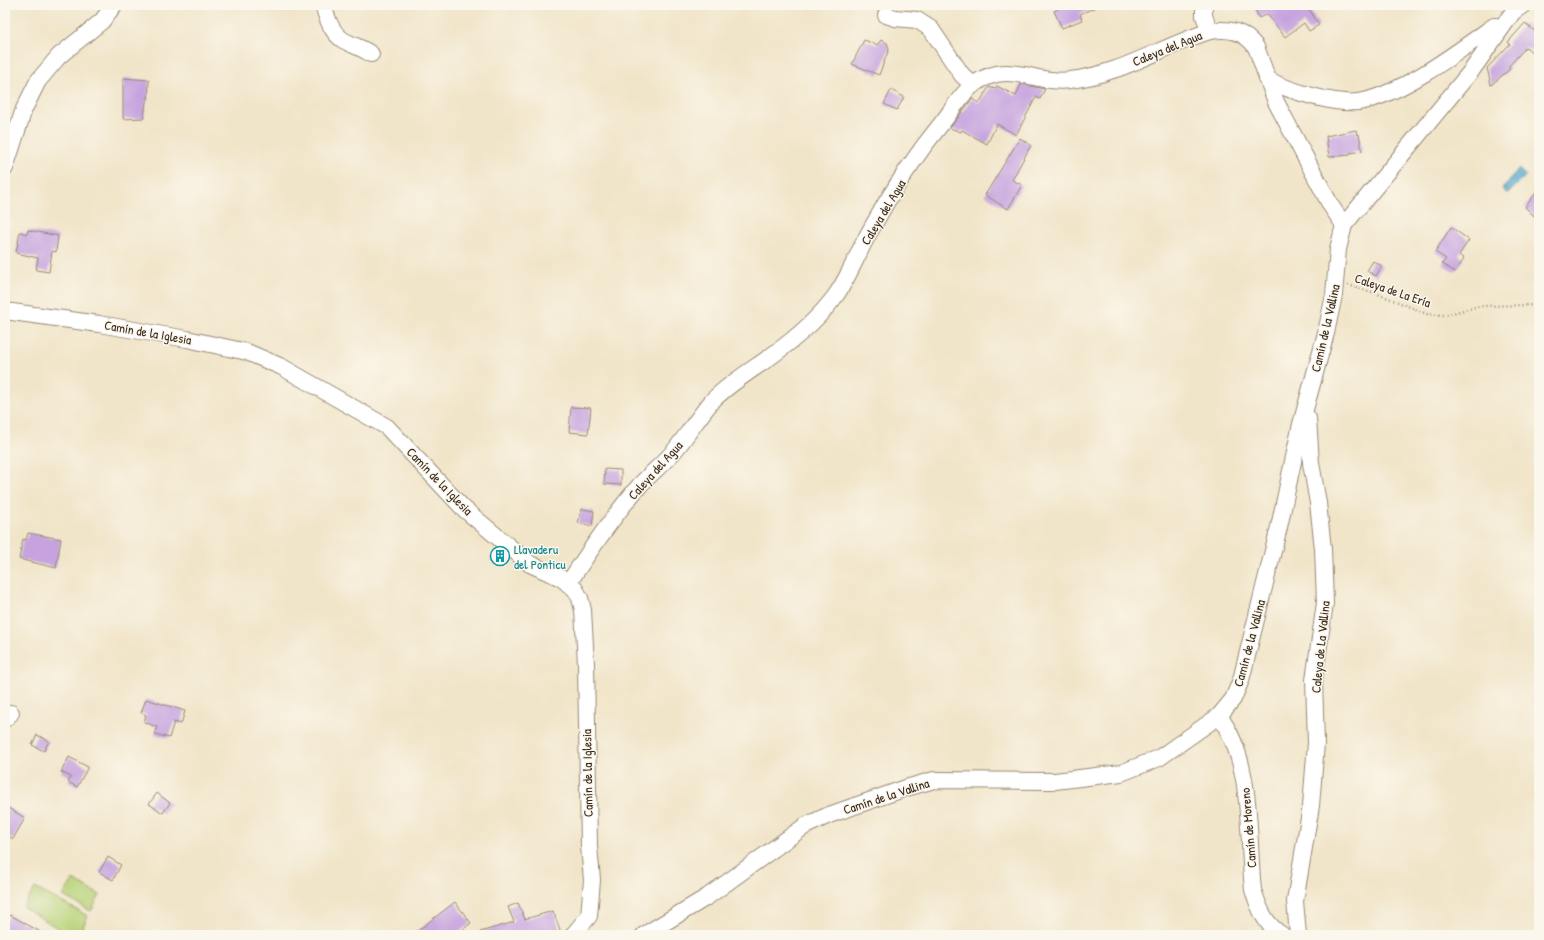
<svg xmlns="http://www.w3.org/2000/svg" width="1544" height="940" viewBox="0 0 1544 940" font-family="'Patrick Hand',sans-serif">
<rect width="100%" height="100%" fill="#fbf7ec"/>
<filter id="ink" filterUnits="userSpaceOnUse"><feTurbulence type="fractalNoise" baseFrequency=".025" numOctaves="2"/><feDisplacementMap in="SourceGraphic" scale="8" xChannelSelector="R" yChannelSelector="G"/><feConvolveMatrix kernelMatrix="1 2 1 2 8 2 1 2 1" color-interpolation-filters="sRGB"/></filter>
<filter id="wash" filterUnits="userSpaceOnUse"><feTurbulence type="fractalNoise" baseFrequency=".012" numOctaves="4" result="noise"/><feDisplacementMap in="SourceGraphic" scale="16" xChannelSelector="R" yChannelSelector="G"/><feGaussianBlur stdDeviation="0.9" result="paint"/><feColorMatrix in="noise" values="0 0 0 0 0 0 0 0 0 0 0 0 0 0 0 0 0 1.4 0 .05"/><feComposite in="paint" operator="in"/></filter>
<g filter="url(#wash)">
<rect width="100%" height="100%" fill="#f1e5c9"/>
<g fill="#b8d278" stroke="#7a7e4b">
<path d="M73,880L100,895L91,911L63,896Z"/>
<path d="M35,888L88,916L79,935H69L23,907Z"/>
</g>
<path fill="#4ea6cb" stroke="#446874" d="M1519,169L1526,176L1508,194L1502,189Z"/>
<g id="blocks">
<g fill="#c6a3df">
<path d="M1058,5H1101L1080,14L1082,20L1062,28L1054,11L1060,8Z"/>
<path d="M1253,5H1307L1319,25L1309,31L1304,23L1285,37L1267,14L1259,18Z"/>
<path d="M1525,23L1539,35V58L1526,47L1508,67L1510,69L1491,85L1487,68L1510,44L1508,42Z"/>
<path d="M864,40L877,45L881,40L887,43L889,49L879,75L852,64Z"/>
<path d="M123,78L149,80L148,100L146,102L144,118L123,119Z"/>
<path d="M1021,84L1045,89L1040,99L1036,97L1016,135L997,124L987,144L962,130L961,132L950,128L972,99L979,103L989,87L995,89L997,86L1016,96Z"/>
<path d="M891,90L904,97L897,110L884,104Z"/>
<path d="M1356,130L1357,135L1359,134L1362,151L1350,153V155L1329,157L1326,136Z"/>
<path d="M1020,138L1031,145L1012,180L1022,185L1008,209L985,195Z"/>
<path d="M1539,189V221L1525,207Z"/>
<path d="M1451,227L1469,240L1459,255L1464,259L1455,272L1442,264L1446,259L1435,252Z"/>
<path d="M28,230L58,236L56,252L52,251L49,272L36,270L38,258L16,253L20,232L27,234Z"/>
<path d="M1373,261L1382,266L1376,276L1367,271Z"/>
<path d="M571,407L591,408L588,434L569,432Z"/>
<path d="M605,469L621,470V485L604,484Z"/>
<path d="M582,509L594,511L592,526L578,523Z"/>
<path d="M28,533L61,539L56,568L19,559L23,539L26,540Z"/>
<path d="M498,550L507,557L498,566L490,559Z"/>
<path d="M146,699L185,711L181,724L174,722L169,738L155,734L157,727L144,722L146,715L141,713Z"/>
<path d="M37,735L49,741L44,751L32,745Z"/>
<path d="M69,757L88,767L77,787L68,782L71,777L61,772Z"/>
<path d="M157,793L170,803L163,813L149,804Z"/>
<path d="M5,806L25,818L13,839L5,834Z"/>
<path d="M108,857L121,865L113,880L99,872Z"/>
<path d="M455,902L471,923L456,935H412Z"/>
<path d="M518,903L525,919L553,911L562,935H480V932L514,922L508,907Z"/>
<path d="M10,915L46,935H5V923Z"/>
</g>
</g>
</g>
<g filter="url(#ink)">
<use href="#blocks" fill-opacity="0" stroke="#968874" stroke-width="1"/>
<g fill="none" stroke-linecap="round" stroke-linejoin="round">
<g stroke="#968874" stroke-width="18">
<g id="minor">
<path d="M323,5C327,18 331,32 343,40C352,45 362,48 371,54"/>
<path d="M1204,5V16L1210,31"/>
<path d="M886,15L895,18L917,20L931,29L962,75L973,85"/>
<path d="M1267,79C1288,91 1341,107 1364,101C1406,91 1459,51 1494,26L1502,27"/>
<path d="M5,168L24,109L38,81L59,56L102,21L114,5"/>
<path d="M5,311L99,324L187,339L247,352L282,367L387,427L463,508L530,564L561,578L575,589L580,598L583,610L586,664L589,846L592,880L589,916L573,935"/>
<path d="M568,584C590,550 613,516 640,485C651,473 664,463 675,450C688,434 699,416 713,400C731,382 754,369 774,354C796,338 820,317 836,295C850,275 858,252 870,231C891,192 917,153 945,119C954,107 962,93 974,84C1010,59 1035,85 1070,80C1119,75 1163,46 1210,31C1229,28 1244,31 1256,47L1276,102L1331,206L1344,225"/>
<path d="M1219,716C1254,763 1247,834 1253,890C1259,908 1265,925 1282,935"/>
<path d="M5,719L11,713"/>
<path d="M644,935L707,897L805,826L829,815L906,788L934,780L1055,781L1121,773L1159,758L1219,716L1233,699L1241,680L1279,527L1301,424L1326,333L1334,295L1338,249L1344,225L1472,70L1513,12L1523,5"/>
<path d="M1298,935L1295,901L1311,806L1316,743L1314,680L1325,603L1323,549L1318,503L1311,463L1308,418"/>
</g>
</g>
<path stroke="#968874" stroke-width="2.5" stroke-dasharray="1 3" stroke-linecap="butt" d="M1348,285L1381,295L1427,314L1436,315H1445L1479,306L1539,305"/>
<use href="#minor" stroke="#fff" stroke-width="16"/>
</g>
</g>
<defs>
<g id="building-ring" transform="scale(1)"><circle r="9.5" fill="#fbf7ec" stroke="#0f9aa8" stroke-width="1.5"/><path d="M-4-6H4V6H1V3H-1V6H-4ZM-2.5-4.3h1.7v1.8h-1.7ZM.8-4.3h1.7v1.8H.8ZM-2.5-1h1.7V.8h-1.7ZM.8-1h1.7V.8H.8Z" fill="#0f9aa8"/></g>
</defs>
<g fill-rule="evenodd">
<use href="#building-ring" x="500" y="556"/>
</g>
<g text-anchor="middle" stroke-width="3" stroke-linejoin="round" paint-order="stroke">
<g font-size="13" fill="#3b2a1e" stroke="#fbf7ec">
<text transform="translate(1167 48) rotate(-22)" y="5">Caleya del Agua</text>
<text transform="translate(883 212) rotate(-59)" y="5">Caleya del Agua</text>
<text transform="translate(1393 290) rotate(19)" y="5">Caleya de La Ería</text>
<text transform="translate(1325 328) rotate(-77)" y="5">Camín de la Vallina</text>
<text transform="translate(148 332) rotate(10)" y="5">Camín de la Iglesia</text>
<text transform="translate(655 470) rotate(-48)" y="5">Caleya del Agua</text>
<text transform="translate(440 481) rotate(46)" y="5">Camín de la Iglesia</text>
<text transform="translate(1249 643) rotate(-75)" y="5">Camín de la Vallina</text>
<text transform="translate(1320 647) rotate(-84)" y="5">Caleya de La Vallina</text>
<text transform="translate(587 773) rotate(-91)" y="5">Camín de la Iglesia</text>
<text transform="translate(886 796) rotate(-18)" y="5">Camín de la Vallina</text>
<text transform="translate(1248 828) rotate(-95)" y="5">Camín de Moreno</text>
</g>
<g font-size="13" fill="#0d838f" stroke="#fbf7ec" text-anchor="start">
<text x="514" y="554">Llavaderu<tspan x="514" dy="15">del Ponticu</tspan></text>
</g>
</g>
<rect width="1544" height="940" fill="none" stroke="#fbf7ec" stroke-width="20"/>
</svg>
